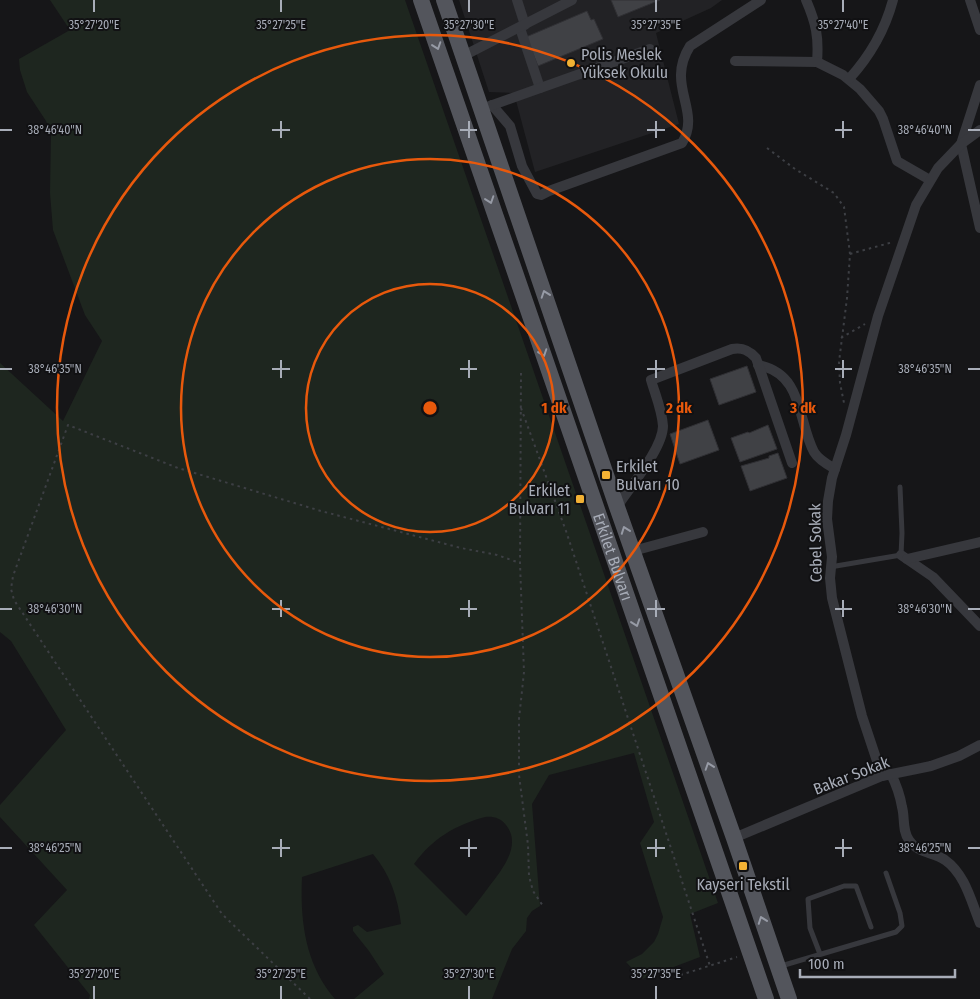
<svg xmlns="http://www.w3.org/2000/svg" width="980" height="999" viewBox="0 0 980 999" font-family="'Fira Sans Condensed',sans-serif">
<rect width="100%" height="100%" fill="#161618"/>
<path fill="#222225" d="M459,0H722L711,8L656,33L679,124L535,172L514,93L489,92Z"/>
<path fill="#1e261f" fill-rule="evenodd" d="M50,0H405L718,903L690,914L700,957L642,979L626,962L642,954L654,942L658,934L663,917L640,843L654,822L634,753L549,775L532,804L540,906L532,911L527,918L526,931L512,949L492,999H354L384,974L369,951L353,931V927L358,925L367,932L401,924C398,898 390,874 373,854L302,877C300,921 305,964 335,999H89L90,995L34,925L67,890L0,817V805L66,730L11,641L0,632V363L63,421L102,341L85,315L53,230L50,193L51,133L46,121L27,92L20,70L19,59L70,30ZM485,817C493,816 501,818 506,825C523,846 500,872 488,888C481,897 474,907 466,916L414,864C432,839 455,825 485,817Z"/>
<g fill="#404145" stroke="#303034">
<path d="M611,0H660L618,17Z"/>
<path d="M587,11L591,20L594,19L603,39L538,66L526,37Z"/>
<path d="M747,366L756,392L719,405L710,379Z"/>
<path d="M708,420L719,450L680,464L670,434Z"/>
<path d="M768,425L777,449L740,462L731,438L748,432L749,433Z"/>
<path d="M778,453L787,478L750,491L741,466L769,458V456Z"/>
</g>
<g fill="none" stroke-linecap="round" stroke-linejoin="round">
<g stroke="#3d3f44" stroke-width="2" stroke-dasharray="2.5 4" stroke-linecap="butt">
<path d="M767,148L795,169L834,193L844,207L850,254L847,298L839,362L840,383L844,403"/>
<path d="M850,254L893,242"/>
<path d="M841,338L865,324"/>
<path d="M521,373L520,563L524,672L519,719V775L528,845L529,876L533,891L543,906"/>
<path d="M521,408L566,531L710,966"/>
<path d="M668,979L737,957"/>
<path d="M310,999L222,914L14,600L11,589L13,576L68,425L178,468L321,511L461,548L497,555L520,563"/>
</g>
<g stroke="#37383d" stroke-width="5">
<path d="M830,567L901,555L902,533L900,487"/>
<path d="M820,954L810,928L808,899L844,886H856L871,927"/>
<path d="M781,966L896,932L902,926L900,913L886,873"/>
</g>
<g stroke="#37383d" stroke-width="10">
<path d="M517,0L525,25"/>
<path d="M806,0C816,23 819,37 817,62"/>
<path d="M970,0L980,30"/>
<path d="M520,28L540,88"/>
<path d="M463,56L572,0"/>
<path d="M735,61L817,62L843,75L860,89L879,111L883,119L897,161L930,180"/>
<path d="M849,79C870,56 885,30 893,0"/>
<path d="M980,85L961,144L980,228"/>
<path d="M492,105L510,126L522,166L537,194L541,195L549,191L682,143C702,110 665,86 690,46L761,0"/>
<path d="M487,107L650,49"/>
<path d="M758,365C804,374 797,420 814,452C818,459 828,465 835,469"/>
<path d="M617,507C630,487 663,448 663,426C662,410 655,394 651,380L732,349C742,347 749,350 756,358L792,463"/>
<path d="M633,551L703,532"/>
<path d="M901,555L933,577L980,626"/>
<path d="M907,559L980,542"/>
<path d="M891,774C896,784 900,795 902,807C905,817 902,831 909,840C917,853 933,852 945,860C965,874 971,901 980,923"/>
<path d="M882,776L862,716L832,598L830,578L832,557L827,519L828,501L832,478L846,435L878,316L916,205L938,168L961,144L980,130"/>
<path d="M734,838L882,776L931,766L959,756L980,745"/>
</g>
<g stroke="#53555c" stroke-width="16">
<path id="s1" d="M421,0L766,999"/>
<path d="M444,0L617,507L734,838L789,999"/>
</g>
</g>
<defs><path id="oneway-chevron" d="M-2-3.5L2.5 0L-2 3.5" fill="none" stroke-width="1.6" stroke-linecap="round" stroke-linejoin="round" transform="scale(1.25)"/></defs>
<g stroke="#979ba6">
<use href="#oneway-chevron" transform="translate(437 46) rotate(71)"/>
<use href="#oneway-chevron" transform="translate(490 200) rotate(71)"/>
<use href="#oneway-chevron" transform="translate(545 294) rotate(-109)"/>
<use href="#oneway-chevron" transform="translate(543 353) rotate(71)"/>
<use href="#oneway-chevron" transform="translate(625 530) rotate(-110)"/>
<use href="#oneway-chevron" transform="translate(636 623) rotate(71)"/>
<use href="#oneway-chevron" transform="translate(709 766) rotate(-109)"/>
<use href="#oneway-chevron" transform="translate(762 920) rotate(-110)"/>
</g>
<path fill="none" stroke="#a8adb8" stroke-width="2" d="M94,0V12M281,0V12M469,0V12M656,0V12M843,0V12M281,121V138M469,121V138M656,121V138M843,121V138M0,130H12M272,130H290M460,130H477M647,130H665M835,130H852M968,130H980M281,360V378M469,360V378M656,360V378M843,360V378M0,369H12M272,369H290M460,369H477M647,369H665M835,369H852M968,369H980M281,600V617M469,600V617M656,600V617M843,600V617M0,609H12M272,609H290M460,609H477M647,609H665M835,609H852M968,609H980M281,839V857M469,839V857M656,839V857M843,839V857M0,848H12M272,848H290M460,848H477M647,848H665M835,848H852M968,848H980M94,986V999M281,986V999M469,986V999M656,986V999"/>
<g fill="none" stroke="#e8590c" stroke-width="2.5">
<circle cx="430" cy="408" r="124"/>
<circle cx="430" cy="408" r="249"/>
<circle cx="430" cy="408" r="373"/>
</g>
<g fill="#f2b134" stroke="#111113" stroke-width="2">
<circle cx="571" cy="63" r="5"/>
<rect x="601" y="470" width="10" height="10" rx="2.5"/>
<rect x="575" y="494" width="10" height="10" rx="2.5"/>
<rect x="738" y="861" width="10" height="10" rx="2.5"/>
</g>
<g text-anchor="middle" stroke-width="4" stroke-linejoin="round" paint-order="stroke">
<g font-size="16" fill="#a8adb8" stroke="#111113" text-anchor="start">
<text x="581" y="60">Polis Meslek<tspan x="581" dy="18">Yüksek Okulu</tspan></text>
<text x="616" y="472">Erkilet<tspan x="616" dy="18">Bulvarı 10</tspan></text>
<text x="570" y="496" text-anchor="end">Erkilet<tspan x="570" dy="18">Bulvarı 11</tspan></text>
<text x="743" y="890" text-anchor="middle">Kayseri Tekstil</text>
</g>
<g font-size="16" fill="#a8adb8" stroke="#111113">
<text transform="translate(815 543) rotate(-91)" y="6">Cebel Sokak</text>
<text dy="6" stroke="none"><textPath href="#s1" startOffset="589">Erkilet Bulvarı</textPath></text>
<text transform="translate(851 775) rotate(-21)" y="6">Bakar Sokak</text>
</g>
</g>
<g font-size="12" text-anchor="middle" fill="#a8adb8" stroke="#111113" stroke-width="4" stroke-linejoin="round" paint-order="stroke">
<text x="94" y="29">35°27'20"E</text>
<text x="281" y="29">35°27'25"E</text>
<text x="469" y="29">35°27'30"E</text>
<text x="656" y="29">35°27'35"E</text>
<text x="843" y="29">35°27'40"E</text>
<text x="55" y="134">38°46'40"N</text>
<text x="925" y="134">38°46'40"N</text>
<text x="55" y="373">38°46'35"N</text>
<text x="925" y="373">38°46'35"N</text>
<text x="55" y="613">38°46'30"N</text>
<text x="925" y="613">38°46'30"N</text>
<text x="55" y="852">38°46'25"N</text>
<text x="925" y="852">38°46'25"N</text>
<text x="94" y="978">35°27'20"E</text>
<text x="281" y="978">35°27'25"E</text>
<text x="469" y="978">35°27'30"E</text>
<text x="656" y="978">35°27'35"E</text>
</g>
<circle cx="430" cy="408" r="8" fill="#e8590c" stroke="#111113" stroke-width="2.5"/>
<g font-size="15" text-anchor="middle" font-weight="bold" fill="#e8590c" stroke="#111113" stroke-width="4" stroke-linejoin="round" paint-order="stroke">
<text x="554" y="413">1 dk</text>
<text x="679" y="413">2 dk</text>
<text x="803" y="413">3 dk</text>
</g>
<path d="M800 969v8h155v-8" fill="none" stroke="#a8adb8" stroke-width="2.5"/>
<text x="808" y="969" font-size="15" fill="#a8adb8" stroke="#111113" stroke-width="4" paint-order="stroke">100 m</text>
</svg>
